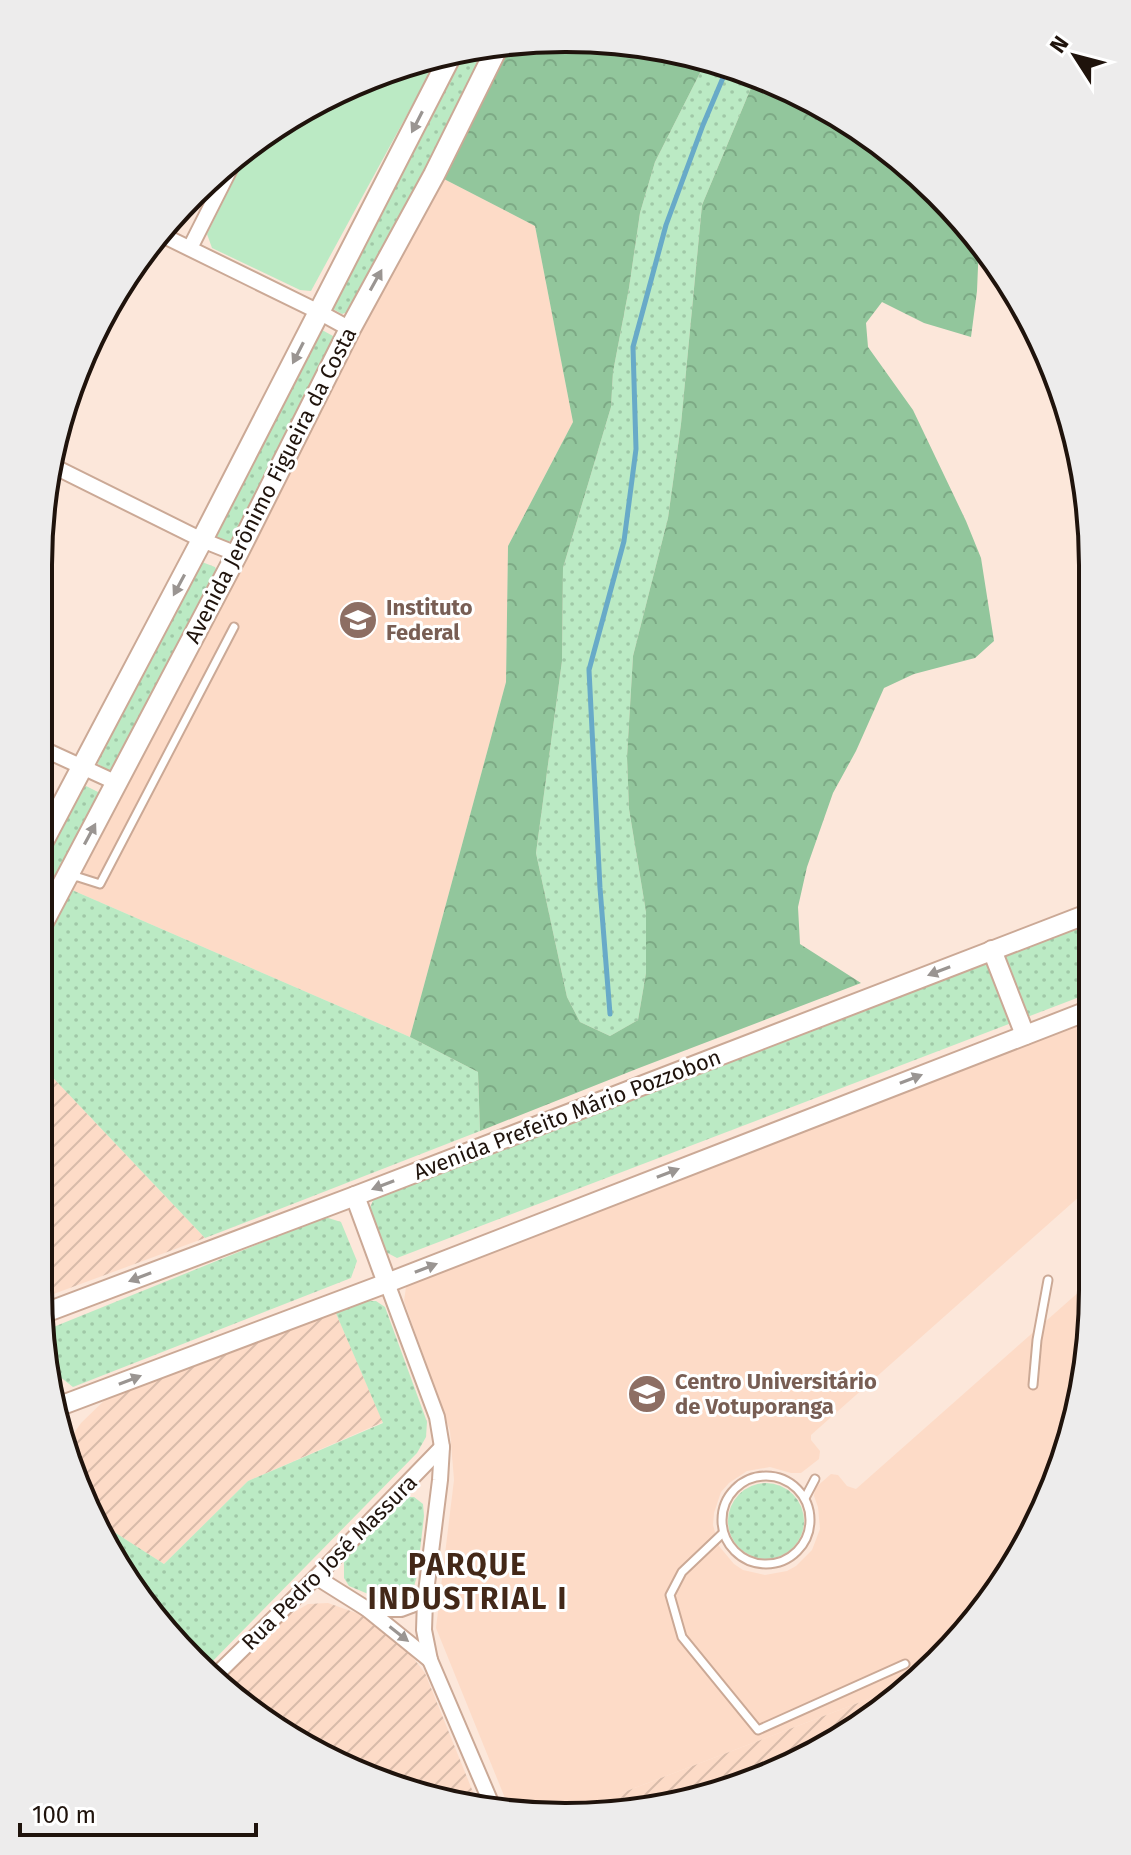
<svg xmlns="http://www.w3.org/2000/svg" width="1131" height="1855" viewBox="0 0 1131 1855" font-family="'Fira Sans',sans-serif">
<defs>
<pattern id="industrial-furrows" width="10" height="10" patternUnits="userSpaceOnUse" patternTransform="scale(2)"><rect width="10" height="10" fill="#fddbc7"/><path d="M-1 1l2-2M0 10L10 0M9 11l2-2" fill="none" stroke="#d8bbaa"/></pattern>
<pattern id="grass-dots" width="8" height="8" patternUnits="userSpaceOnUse" patternTransform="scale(2)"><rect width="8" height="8" fill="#bbeac4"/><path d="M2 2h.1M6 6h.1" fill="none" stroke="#a0c8a7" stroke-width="1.8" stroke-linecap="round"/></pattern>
<pattern id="forest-crowns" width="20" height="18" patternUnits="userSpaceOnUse" patternTransform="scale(2)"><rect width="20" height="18" fill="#92c69c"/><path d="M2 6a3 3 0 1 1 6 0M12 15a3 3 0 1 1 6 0" fill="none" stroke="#7da985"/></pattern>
</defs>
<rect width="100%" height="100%" fill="#fce7da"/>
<g fill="#fddbc7">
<path d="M444,179L535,226L573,422L508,546L506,682L410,1037L72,890L123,786L360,331Z"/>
<path d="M1090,1019L1089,1188L811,1435V1440L820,1451L819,1459L801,1473H791L770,1467L747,1471L729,1483L721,1492L714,1513L713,1525L719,1546L734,1564L743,1570L765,1575L787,1571L796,1566L812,1550L820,1529L818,1507L814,1496L815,1488L831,1474L838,1475L847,1486L856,1489L1089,1283V1358L1053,1491L984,1610L913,1682L561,1816L509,1808L436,1628L454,1480L450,1431L404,1301L406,1287L415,1279Z"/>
</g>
<g fill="url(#industrial-furrows)">
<path d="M39,1063L205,1238L40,1299L38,1289Z"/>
<path d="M335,1311L383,1422L248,1481L164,1564L100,1523L66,1459L64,1447L81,1423L113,1392Z"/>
<path d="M328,1603L362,1615L396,1640L411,1655L425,1673L477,1802L396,1789L272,1728L222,1681L279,1621L308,1604Z"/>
<path d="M913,1682L886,1708L735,1789L561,1816Z"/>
</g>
<g fill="url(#grass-dots)">
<path d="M491,44L351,311L342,314L333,309L332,299L460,51Z"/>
<path d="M702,56L756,76L702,205L681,424L668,518L633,656L627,757L629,809L646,912V973L638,1020L610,1036L580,1022L567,997L536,853L562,661L563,568L611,407L613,372L629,288L640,213L655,162L701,71Z"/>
<path d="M322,330L333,336L336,345L236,538L227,542L217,538L215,529L315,334Z"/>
<path d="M202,562L215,567L219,576L120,764L109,771L98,764L99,752L193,567Z"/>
<path d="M86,786L100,793L101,801L40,915V860L77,792Z"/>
<path d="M72,890L410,1037L478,1072L480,1131L205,1238L39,1063L40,949Z"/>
<path d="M1090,920V993L397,1258L380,1249L368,1212L376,1194Z"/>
<path d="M325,1217L341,1222L357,1261L351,1278L73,1387L55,1373L53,1358L47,1342L51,1328Z"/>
<path d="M363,1301H376L385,1307L427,1422L426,1437L417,1453L207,1667L147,1610L100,1523L164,1564L248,1481L383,1423L335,1311Z"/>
<circle cx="766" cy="1521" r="38"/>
<path d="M408,1497H414L423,1504L424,1516L417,1576L414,1586L405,1597L385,1601L349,1586L344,1578V1561L398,1504Z"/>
</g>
<path fill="url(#forest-crowns)" d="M600,39L701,56V71L655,162L640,213L629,288L613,372L611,407L563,568L562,661L536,853L567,997L580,1022L610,1036L638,1020L646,973V912L629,809L627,757L633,656L668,518L681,424L702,205L756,76L798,92L886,147L962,217L979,243L977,291L971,337L924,323L882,302L866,323L868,347L913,410L966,521L981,558L994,641L975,658L914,674L884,688L856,751L833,793L807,867L798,907L800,944L861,983L639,1068L480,1131L478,1072L410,1037L506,682L508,546L573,422L535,226L444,179L512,42Z"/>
<path fill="#bbeac4" d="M439,56L311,291L300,290L212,248L207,234L251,145L301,109L396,66Z"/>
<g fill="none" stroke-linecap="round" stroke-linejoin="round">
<path stroke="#68aac8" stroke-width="5" d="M610,1014L600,888L589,670L624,541L636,449L633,347L666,225L703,125L728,66"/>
<g stroke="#cba996" stroke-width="11">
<g id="service">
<path d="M70,877H78L100,884L234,627"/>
<path d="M1033,1385L1037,1340L1048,1280"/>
<circle cx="766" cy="1520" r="44"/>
<path d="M805,1498L815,1479"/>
<path d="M723,1533L682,1572L670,1595L682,1637L758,1730L905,1664"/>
</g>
</g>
<g stroke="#cba996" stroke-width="18">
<g id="minor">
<path d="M158,233L319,312L350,329"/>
<path d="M190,248L237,155"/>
<path d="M51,465L202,540L237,554"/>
<path d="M41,748L117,783"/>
<path d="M387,1283L437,1417L442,1447L440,1480L425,1600L424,1630L430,1660L492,1805"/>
<path d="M316,1577L367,1609L430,1660"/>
<path d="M367,1609H401L425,1600"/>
<path d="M216,1675L316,1577L442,1447"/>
</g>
</g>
<g stroke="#cba996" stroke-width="22">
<g id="tertiary">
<path d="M992,950L1025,1035"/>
<path d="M355,1196L387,1283"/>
<path d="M42,1314L355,1196L1090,913"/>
<path d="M57,1407L387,1283L1090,1010"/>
</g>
</g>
<g stroke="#cba996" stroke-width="24">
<g id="secondary">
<path d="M40,847L202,540L452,53"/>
<path d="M40,928L237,554L350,329L434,175L500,42"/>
</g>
</g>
<use href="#service" stroke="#fff" stroke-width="7"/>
<use href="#minor" stroke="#fff" stroke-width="14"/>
<use href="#tertiary" stroke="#fff" stroke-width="18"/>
<use href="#secondary" stroke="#fff" stroke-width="20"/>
</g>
<defs><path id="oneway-solid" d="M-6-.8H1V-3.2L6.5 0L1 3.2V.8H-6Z" transform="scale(2)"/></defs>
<g fill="#9a9592">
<use href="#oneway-solid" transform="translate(417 122) rotate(117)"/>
<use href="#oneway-solid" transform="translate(376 280) rotate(-61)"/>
<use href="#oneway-solid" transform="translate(298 353) rotate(117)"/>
<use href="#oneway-solid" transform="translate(179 585) rotate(118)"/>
<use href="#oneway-solid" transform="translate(90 834) rotate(-62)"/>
<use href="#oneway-solid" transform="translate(939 971) rotate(159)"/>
<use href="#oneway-solid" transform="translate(911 1079) rotate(-21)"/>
<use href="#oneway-solid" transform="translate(668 1173) rotate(-21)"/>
<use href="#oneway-solid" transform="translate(383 1185) rotate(159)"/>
<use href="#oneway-solid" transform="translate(426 1268) rotate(-21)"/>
<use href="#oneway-solid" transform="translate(140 1277) rotate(159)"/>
<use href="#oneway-solid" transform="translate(130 1380) rotate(-21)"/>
<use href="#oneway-solid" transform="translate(399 1634) rotate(38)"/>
</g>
<defs>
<g id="university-disc" transform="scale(2)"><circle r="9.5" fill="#8d6e63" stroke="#fff"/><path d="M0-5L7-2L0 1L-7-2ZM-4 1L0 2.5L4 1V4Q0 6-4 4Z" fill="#fff"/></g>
</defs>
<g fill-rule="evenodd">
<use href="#university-disc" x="358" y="620"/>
<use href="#university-disc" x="647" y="1394"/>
</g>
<g text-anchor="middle" stroke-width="6" stroke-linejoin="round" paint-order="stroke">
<g font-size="22" fill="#1f130c" stroke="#fff">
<text transform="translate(270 485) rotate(-63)" y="8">Avenida Jerônimo Figueira da Costa</text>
<text transform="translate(567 1114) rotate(-21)" y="8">Avenida Prefeito Mário Pozzobon</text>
<text transform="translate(329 1562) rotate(-45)" y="8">Rua Pedro José Massura</text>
</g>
<g font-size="22" font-weight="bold" fill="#785e54" stroke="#fff" text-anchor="start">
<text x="386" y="615">Instituto<tspan x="386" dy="25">Federal</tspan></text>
<text x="675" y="1389">Centro Universitário<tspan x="675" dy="25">de Votuporanga</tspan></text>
</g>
<g font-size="30" font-weight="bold" letter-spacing="2" fill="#432818" stroke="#fff">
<text x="468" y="1575">PARQUE<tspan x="468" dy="34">INDUSTRIAL I</tspan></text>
</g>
</g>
<path d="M0 0H1131V1855H0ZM565 52H566A513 513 0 0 1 1079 565V1290A513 513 0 0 1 566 1803H565A513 513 0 0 1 52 1290V565A513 513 0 0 1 565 52Z" fill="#edecec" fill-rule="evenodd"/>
<path fill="none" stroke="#1f130c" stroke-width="4" d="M565 52H566A513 513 0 0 1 1079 565V1290A513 513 0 0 1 566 1803H565A513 513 0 0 1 52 1290V565A513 513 0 0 1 565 52Z"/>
<g transform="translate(1075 56) rotate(306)" stroke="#ffffff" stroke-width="6" paint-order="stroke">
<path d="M0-6L14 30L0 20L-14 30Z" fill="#1f130c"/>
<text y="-12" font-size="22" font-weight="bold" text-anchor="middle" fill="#1f130c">N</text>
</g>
<path d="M20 1823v12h236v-12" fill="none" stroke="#1f130c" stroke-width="4"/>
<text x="32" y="1823" font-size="24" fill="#1f130c" stroke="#ffffff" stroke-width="6" paint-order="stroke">100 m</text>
</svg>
